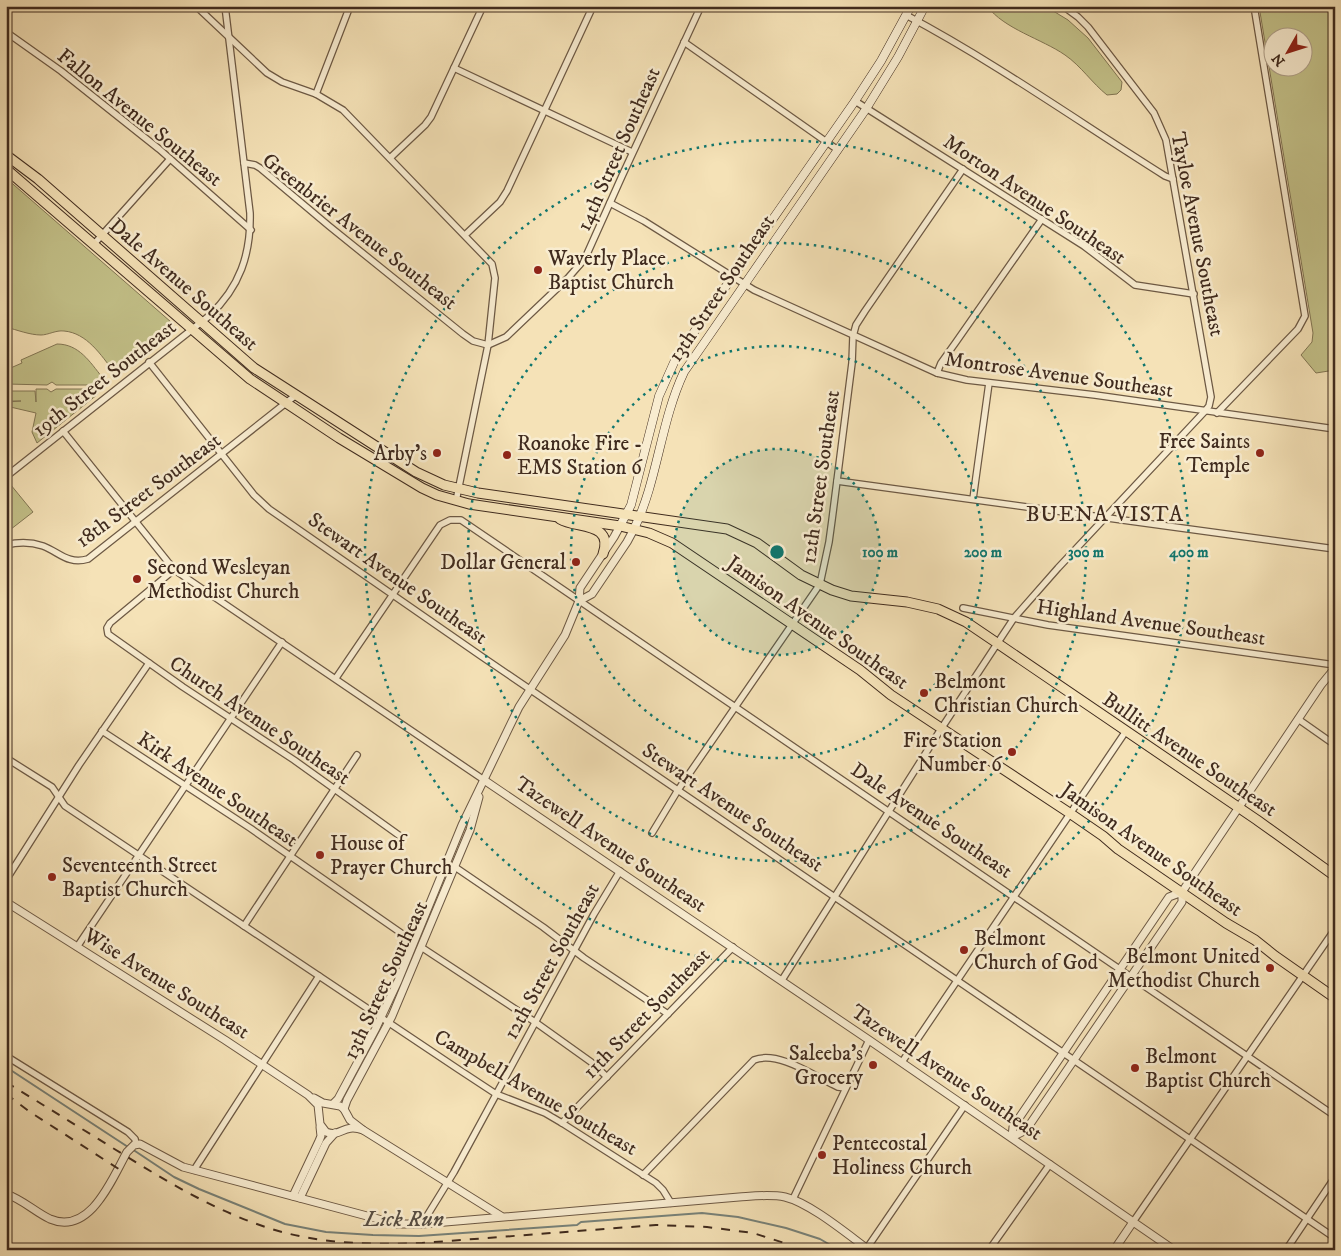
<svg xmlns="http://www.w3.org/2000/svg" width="1341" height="1256" viewBox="0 0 1341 1256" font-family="'IM FELL DW Pica',serif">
<rect width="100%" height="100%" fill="#f5e2b7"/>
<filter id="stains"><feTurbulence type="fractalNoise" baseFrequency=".004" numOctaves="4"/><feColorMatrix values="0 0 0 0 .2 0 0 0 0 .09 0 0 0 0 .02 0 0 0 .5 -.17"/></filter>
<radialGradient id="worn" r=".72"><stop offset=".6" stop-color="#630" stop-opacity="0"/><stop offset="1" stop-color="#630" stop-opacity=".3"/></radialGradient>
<g fill="#c3c189" stroke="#827654" fill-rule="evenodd">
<path d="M987,6H1045L1068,20L1088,38L1122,82L1121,90L1117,94L1107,95C1092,83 1081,66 1065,55C1042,39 1004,29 987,6Z"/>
<path d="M1259,6H1335V370L1316,373L1301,355L1312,342L1313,333ZM1274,38H1304V68H1274Z"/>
<path d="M6,178L171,322L172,326L170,333L122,372L117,374L114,372C101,355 87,333 64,331C56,330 48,335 41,335C30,335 17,330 6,327Z"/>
<path d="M57,344C79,344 90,362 102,377L94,385H56L52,382L47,385L7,384L6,370L22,363L21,360Z"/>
<path d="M36,389H47L51,392L56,389H94L98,394L37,443L32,432L36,413L6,406V392L7,402L21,401H7V391H35L36,402Z"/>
<path d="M6,479L33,512L6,533Z"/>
</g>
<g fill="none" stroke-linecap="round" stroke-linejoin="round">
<g stroke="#788279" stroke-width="2">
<path d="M6,1067L128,1147"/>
<path d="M132,1149L174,1177L199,1189L285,1224L326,1232L373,1235L419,1236L577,1225L581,1222L702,1213L738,1217L786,1228L820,1239L839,1250"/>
</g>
<g stroke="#6d5944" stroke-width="8">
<g id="minor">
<path d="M196,6L267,73L282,82L316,94L343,110L492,264L495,278L488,345L456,501"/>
<path d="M906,15C996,63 1079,122 1165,176L1173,179"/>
<path d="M6,32L61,71L159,149L251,230"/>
<path d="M684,42L838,150"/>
<path d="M454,68L632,152"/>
<path d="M316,94L350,6"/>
<path d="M855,101L1084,246L1135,285L1194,294"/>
<path d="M390,158L425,125L431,117L483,6"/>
<path d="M244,163L255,165L260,168L329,226L463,334L473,341L488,345L506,337L568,278L582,262L587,254L622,176L701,6"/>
<path d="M610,203L644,221L754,290L937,373L967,380L1095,395L1335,429"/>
<path d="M465,235L500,202L507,191L593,6"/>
<path d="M94,244L170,159"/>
<path d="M149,362L254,495L269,509L481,656L1335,1238"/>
<path d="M937,373L941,363L956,342L1042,219"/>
<path d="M1217,413L1298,329L1305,316L1254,6"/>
<path d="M63,431L168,562L179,573L484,780"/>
<path d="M8,475L209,316C240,287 251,254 250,213L225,6"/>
<path d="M837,481L1335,549"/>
<path d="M973,499L989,383"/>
<path d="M6,545C18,542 31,542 43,546C59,552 68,565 88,559L296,395"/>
<path d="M175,569L110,623L107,628L108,634L183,687L294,760L400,836"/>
<path d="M963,608L1048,625L1335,665"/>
<path d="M336,678L440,525L450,520H461L1335,1116"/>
<path d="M1298,719L1335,745"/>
<path d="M102,731L250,828L414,942"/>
<path d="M6,758L52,787L65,806L458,1069L496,1094L545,1113L562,1123L656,1183L663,1190L671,1203"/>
<path d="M652,833L678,790L820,584L829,542L832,520L852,363L853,336L856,325L865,311L963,169"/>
<path d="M455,867L543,927L584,958L668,1014"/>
<path d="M6,880L79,765L149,663"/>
<path d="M244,926L357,755"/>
<path d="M77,947L282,642"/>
<path d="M421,947L535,1022L591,1062L607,1077"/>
<path d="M782,980L941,729L1014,618L1058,568L1205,411L1209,406L1211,397L1166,140L1154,113L1088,27L1078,17L1063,6"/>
<path d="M6,1056L128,1132L135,1139L136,1144"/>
<path d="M902,1062L1126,731"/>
<path d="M562,1123L733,947"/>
<path d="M194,1170L319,976"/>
<path d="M643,1175L754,1060C778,1050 816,1077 838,1087L845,1088"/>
<path d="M793,1199L869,1040"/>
<path d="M1133,1222L1335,929"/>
<path d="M422,1224L454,1172L594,914L620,871"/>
<path d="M867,1248L965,1105"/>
<path d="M989,1250L1050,1164"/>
<path d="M1286,1250L1335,1177"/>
</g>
</g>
<g stroke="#6d5944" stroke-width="9">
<g id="tertiary">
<path d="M579,601L592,594L627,542L634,529"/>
<path d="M484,780L869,1040L1174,1250"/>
<path d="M1182,892V902L1026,1130L1012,1137L1013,1127L1169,897L1182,892L1321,685L1335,668"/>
<path d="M6,902L225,1040L308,1095L318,1105L320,1124L326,1132C341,1138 343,1123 363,1130"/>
<path d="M314,1098L323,1103L340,1106L344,1109L350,1120L363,1130L501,1216"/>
<path d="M333,1104L338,1099L376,1028L398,981L462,825L519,707L565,635L579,601L580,588L614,537L620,526"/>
<path d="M344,1109L347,1100L392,1016L470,830L479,797"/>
<path d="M6,1194C22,1199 35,1212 50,1219C90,1236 112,1179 127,1152L134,1145L140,1144L183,1167L397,1224H422L739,1197C754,1196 770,1194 785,1197C810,1203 847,1234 869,1250"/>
<path d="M293,1196L319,1141L321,1136L320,1127"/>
<path d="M300,1198L326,1143L335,1133"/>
<path d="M1114,1250L1133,1222"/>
</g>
</g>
<g stroke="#402b1e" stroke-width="9">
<g id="secondary">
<path d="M620,526L631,505L659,396L676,358L855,101L881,61L911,6"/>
<path d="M634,529C658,480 660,423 684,372L866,109L898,57L925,6"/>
</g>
</g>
<g stroke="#402b1e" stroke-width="11">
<g id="primary">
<path d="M6,155L38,179L254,368L416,472L444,485L478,493L727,529L757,543L801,575L832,590L851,596L907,602L938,609L966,622L997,643L1257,820L1335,876"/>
<path d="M6,169L250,379L339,438L422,488L437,495L469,504L620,526L649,533L672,543L860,670L891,695L1071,814L1103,836L1118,849L1226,923L1255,940L1275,956L1335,998"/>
<path d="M560,519C577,529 614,522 603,554"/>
</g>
</g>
<use href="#minor" stroke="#f8ecd0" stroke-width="5.5"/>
<use href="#tertiary" stroke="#f8ecd0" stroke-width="7"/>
<use href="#secondary" stroke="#f8ecd0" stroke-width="8"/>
<use href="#primary" stroke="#f5e2b7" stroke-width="9"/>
<g stroke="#402b1e" stroke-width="2" stroke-dasharray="9 9" stroke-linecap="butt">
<path d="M6,1082C43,1105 79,1127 116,1150C166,1181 218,1213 275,1230C323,1244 372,1245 422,1243L656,1225L707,1227L753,1233L806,1250"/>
<path d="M6,1094L30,1112L125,1173"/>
</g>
</g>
<circle cx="777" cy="552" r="103" fill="#0f766e" fill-opacity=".12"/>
<g fill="none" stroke="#0f766e" stroke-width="2.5" stroke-dasharray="2.5 5">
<circle cx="777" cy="552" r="103"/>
<circle cx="777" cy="552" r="206"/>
<circle cx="777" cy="552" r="309"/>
<circle cx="777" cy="552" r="412"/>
</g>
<g fill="#8f2418" stroke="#f8ecd0" stroke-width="2">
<circle cx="538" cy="270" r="5"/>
<circle cx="437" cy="453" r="5"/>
<circle cx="1260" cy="453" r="5"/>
<circle cx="507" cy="455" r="5"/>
<circle cx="576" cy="562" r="5"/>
<circle cx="137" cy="579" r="5"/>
<circle cx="924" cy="693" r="5"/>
<circle cx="1012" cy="752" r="5"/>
<circle cx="320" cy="855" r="5"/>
<circle cx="52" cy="877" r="5"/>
<circle cx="964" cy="950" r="5"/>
<circle cx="1270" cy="968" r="5"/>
<circle cx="873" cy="1065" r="5"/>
<circle cx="1135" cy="1068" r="5"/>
<circle cx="822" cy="1155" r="5"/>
</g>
<g text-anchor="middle" stroke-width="5" stroke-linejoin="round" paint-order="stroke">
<g font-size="21" fill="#402b1e" stroke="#f8ecd0">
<text transform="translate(140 117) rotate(39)" y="7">Fallon Avenue Southeast</text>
<text transform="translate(618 149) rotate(-66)" y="7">14th Street Southeast</text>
<text transform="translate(1035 199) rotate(34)" y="7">Morton Avenue Southeast</text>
<text transform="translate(360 231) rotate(38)" y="7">Greenbrier Avenue Southeast</text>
<text transform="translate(1198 234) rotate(79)" y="7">Tayloe Avenue Southeast</text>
<text transform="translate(184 284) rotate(41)" y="7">Dale Avenue Southeast</text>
<text transform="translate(721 288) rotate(-56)" y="7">13th Street Southeast</text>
<text transform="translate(1059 374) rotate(8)" y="7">Montrose Avenue Southeast</text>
<text transform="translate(104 378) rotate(-38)" y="7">19th Street Southeast</text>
<text transform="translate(820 477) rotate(-82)" y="7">12th Street Southeast</text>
<text transform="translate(148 490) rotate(-37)" y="7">18th Street Southeast</text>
<text transform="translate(398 578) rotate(35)" y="7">Stewart Avenue Southeast</text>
<text transform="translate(818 622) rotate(35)" y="7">Jamison Avenue Southeast</text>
<text transform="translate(1151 622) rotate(8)" y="7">Highland Avenue Southeast</text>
<text transform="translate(260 720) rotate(34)" y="7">Church Avenue Southeast</text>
<text transform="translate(1190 754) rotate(34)" y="7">Bullitt Avenue Southeast</text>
<text transform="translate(218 789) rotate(34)" y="7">Kirk Avenue Southeast</text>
<text transform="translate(733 807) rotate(34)" y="7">Stewart Avenue Southeast</text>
<text transform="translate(932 820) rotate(34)" y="7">Dale Avenue Southeast</text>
<text transform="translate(611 844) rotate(34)" y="7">Tazewell Avenue Southeast</text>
<text transform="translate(1152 849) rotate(35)" y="7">Jamison Avenue Southeast</text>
<text transform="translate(551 961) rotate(-61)" y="7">12th Street Southeast</text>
<text transform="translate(385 980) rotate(-65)" y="7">13th Street Southeast</text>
<text transform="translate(167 983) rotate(32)" y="7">Wise Avenue Southeast</text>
<text transform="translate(646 1013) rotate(-46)" y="7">11th Street Southeast</text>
<text transform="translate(947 1072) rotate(34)" y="7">Tazewell Avenue Southeast</text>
<text transform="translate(536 1092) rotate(30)" y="7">Campbell Avenue Southeast</text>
</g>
<g font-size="21" fill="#402b1e" stroke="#f8ecd0" text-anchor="start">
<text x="548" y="265">Waverly Place<tspan x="548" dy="24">Baptist Church</tspan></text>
<text x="1250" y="448" text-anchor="end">Free Saints<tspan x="1250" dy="24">Temple</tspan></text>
<text x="517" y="450">Roanoke Fire -<tspan x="517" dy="24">EMS Station 6</tspan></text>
<text x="427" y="460" text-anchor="end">Arby's</text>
<text x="566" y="569" text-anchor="end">Dollar General</text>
<text x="147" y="574">Second Wesleyan<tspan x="147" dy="24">Methodist Church</tspan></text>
<text x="934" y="688">Belmont<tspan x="934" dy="24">Christian Church</tspan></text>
<text x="1002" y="747" text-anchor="end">Fire Station<tspan x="1002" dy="24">Number 6</tspan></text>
<text x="330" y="850">House of<tspan x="330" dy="24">Prayer Church</tspan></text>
<text x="62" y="872">Seventeenth Street<tspan x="62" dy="24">Baptist Church</tspan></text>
<text x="974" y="945">Belmont<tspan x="974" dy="24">Church of God</tspan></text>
<text x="1260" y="963" text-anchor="end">Belmont United<tspan x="1260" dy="24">Methodist Church</tspan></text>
<text x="863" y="1060" text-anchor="end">Saleeba's<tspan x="863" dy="24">Grocery</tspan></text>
<text x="1145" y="1063">Belmont<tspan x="1145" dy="24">Baptist Church</tspan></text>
<text x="832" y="1150">Pentecostal<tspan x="832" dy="24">Holiness Church</tspan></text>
</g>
<g font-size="22" letter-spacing="1" fill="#402b1e" stroke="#f8ecd0">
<text x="1105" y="521">BUENA VISTA</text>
</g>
<g font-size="22" font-style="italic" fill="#584f44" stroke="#f8ecd0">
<text x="404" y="1226">Lick Run</text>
</g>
</g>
<circle cx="777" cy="552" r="8" fill="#0f766e" stroke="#f8ecd0" stroke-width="2.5"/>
<g font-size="15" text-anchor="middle" font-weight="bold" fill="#0f766e" stroke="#f8ecd0" stroke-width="5" stroke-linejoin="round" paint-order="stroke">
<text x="880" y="557">100 m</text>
<text x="983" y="557">200 m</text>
<text x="1086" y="557">300 m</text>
<text x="1189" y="557">400 m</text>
</g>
<rect width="1341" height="1256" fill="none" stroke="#f5e2b7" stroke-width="25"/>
<rect x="8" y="8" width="1326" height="1241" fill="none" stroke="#402b1e" stroke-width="2.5"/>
<rect x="12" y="12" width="1316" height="1231" fill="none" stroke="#402b1e"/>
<g transform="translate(1288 52) rotate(231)"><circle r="24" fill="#f8ecd0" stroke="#ae9f89"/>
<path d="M0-4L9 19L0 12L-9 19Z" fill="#8f2418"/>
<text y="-8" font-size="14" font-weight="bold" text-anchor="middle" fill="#402b1e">N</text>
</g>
<rect width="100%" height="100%" filter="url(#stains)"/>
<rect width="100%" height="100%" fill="url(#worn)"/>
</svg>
